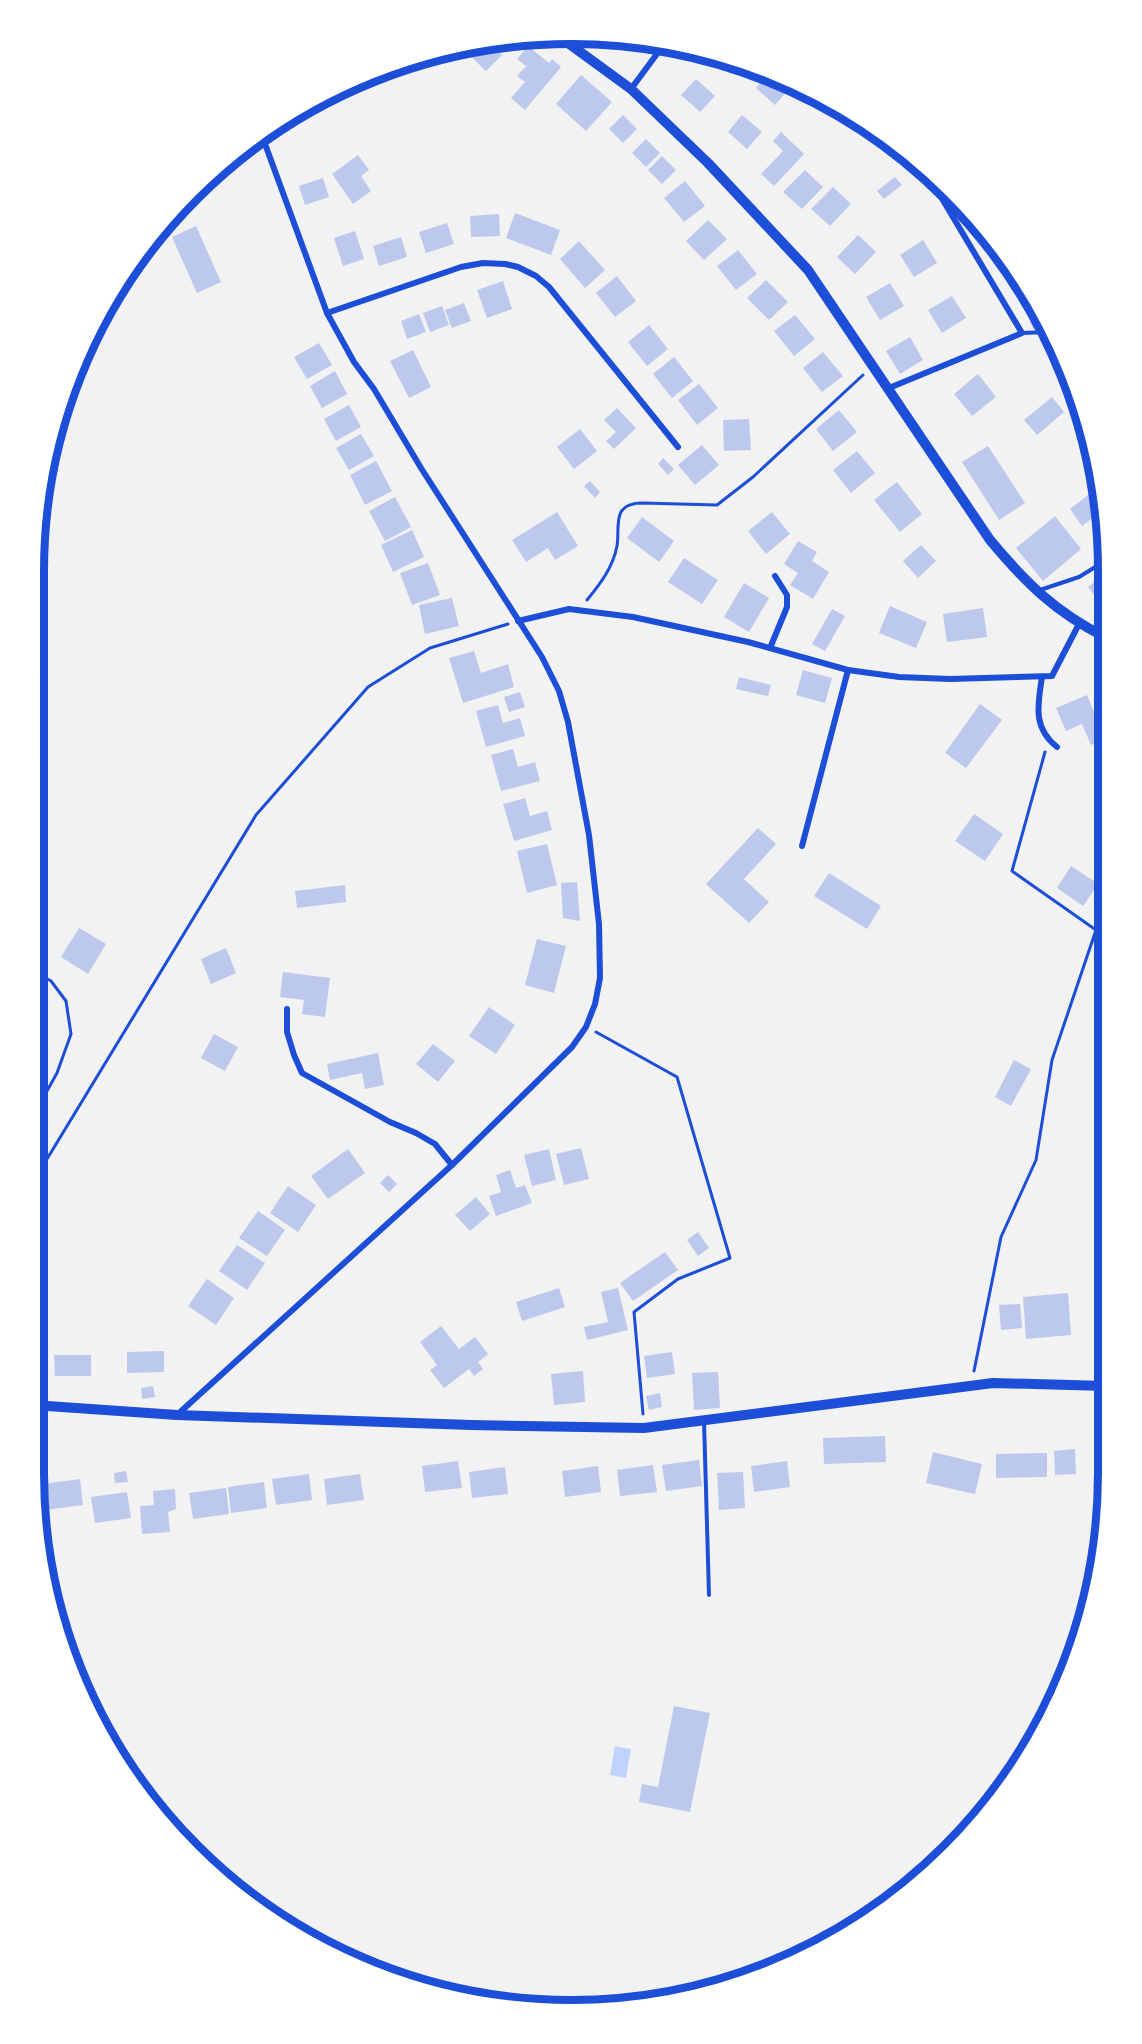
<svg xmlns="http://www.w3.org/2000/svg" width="1142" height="2044" viewBox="0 0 1142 2044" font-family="Lora,serif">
<rect width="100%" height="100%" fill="#f2f2f2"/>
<path fill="#bfd3fe" d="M615,1746L631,1749L626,1778L610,1775Z"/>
<g fill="#bdc9ec">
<path d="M581,36H607L596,49Z"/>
<path d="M488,42L502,55L486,71L465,51L470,45Z"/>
<path d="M528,46L549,63L552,59L561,67L525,110L511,98L525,82L517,76L526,66L517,59Z"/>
<path d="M769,73L776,76L790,88L775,105L756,88Z"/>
<path d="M581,75L612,102L586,131L556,104Z"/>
<path d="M696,79L715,96L700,112L681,95Z"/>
<path d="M623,115L637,129L623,143L609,129Z"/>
<path d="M742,115L762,132L747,149L728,132Z"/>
<path d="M781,132L804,154L774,186L761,174L783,151L773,141Z"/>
<path d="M646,139L660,153L646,167L632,153Z"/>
<path d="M358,155L369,170L361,176L371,191L353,204L332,174Z"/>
<path d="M662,156L676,170L662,184L648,170Z"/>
<path d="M805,170L823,187L802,209L783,192Z"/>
<path d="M895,177L902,185L884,199L877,191Z"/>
<path d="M323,178L329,197L305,205L299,186Z"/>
<path d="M685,181L705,206L684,222L664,198Z"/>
<path d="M833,187L851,204L830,226L811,209Z"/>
<path d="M515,213L560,230L551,255L506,238Z"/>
<path d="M499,214L500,236L471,237L470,216Z"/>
<path d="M708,220L727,239L704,260L686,241Z"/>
<path d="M447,223L454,244L426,253L419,232Z"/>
<path d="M196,226L221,282L197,293L172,237Z"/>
<path d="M355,231L364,259L343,266L334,238Z"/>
<path d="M858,235L876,252L855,274L837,257Z"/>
<path d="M401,237L407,257L379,266L373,246Z"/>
<path d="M923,240L937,263L914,277L900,255Z"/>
<path d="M579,241L605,270L585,288L560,259Z"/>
<path d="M738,250L757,274L736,290L717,266Z"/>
<path d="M617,276L636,301L615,317L596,293Z"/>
<path d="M766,280L788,302L769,320L747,298Z"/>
<path d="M503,281L512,309L487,318L477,290Z"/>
<path d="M890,283L904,306L880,320L866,297Z"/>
<path d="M952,296L966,318L942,333L928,310Z"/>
<path d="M1032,299L1044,324L1033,329L1023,303Z"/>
<path d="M464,303L471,321L452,328L445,310Z"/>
<path d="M442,306L449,325L430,332L423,313Z"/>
<path d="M419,314L426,332L407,339L401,321Z"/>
<path d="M795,315L815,339L794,356L774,331Z"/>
<path d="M649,325L668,349L647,366L628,342Z"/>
<path d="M910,337L923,360L900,374L886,351Z"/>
<path d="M319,343L332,365L307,379L294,357Z"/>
<path d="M413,350L431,387L409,398L390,361Z"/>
<path d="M823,352L843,376L822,392L803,368Z"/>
<path d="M674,357L693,381L672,398L653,374Z"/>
<path d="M335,371L347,394L322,408L310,386Z"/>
<path d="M978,374L996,397L972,416L954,394Z"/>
<path d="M699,384L718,408L697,425L678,400Z"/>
<path d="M1052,397L1064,412L1037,435L1024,420Z"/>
<path d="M349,405L361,427L336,441L324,419Z"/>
<path d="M617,408L636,428L614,449L606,441L616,432L604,420Z"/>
<path d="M839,410L857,432L833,451L816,429Z"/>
<path d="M749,419L751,450L724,451L723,420Z"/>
<path d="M580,429L597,451L574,469L557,447Z"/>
<path d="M361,434L374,456L349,470L336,448Z"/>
<path d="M702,445L719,465L695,485L678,465Z"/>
<path d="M988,446L1025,503L999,520L962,462Z"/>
<path d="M857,451L875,473L851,493L833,470Z"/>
<path d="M663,458L674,469L668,475L658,464Z"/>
<path d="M376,461L392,491L365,505L350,475Z"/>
<path d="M590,481L600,492L595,498L584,486Z"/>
<path d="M897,482L922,514L900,532L874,500Z"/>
<path d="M1092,492L1104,509L1082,526L1070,509Z"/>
<path d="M395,497L411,527L385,541L369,511Z"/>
<path d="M557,512L578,546L555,560L548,548L526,562L512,540Z"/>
<path d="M772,512L790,534L766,554L748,531Z"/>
<path d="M1055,516L1081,549L1043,581L1016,548Z"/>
<path d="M642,517L674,541L659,562L627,538Z"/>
<path d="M412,530L424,557L393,572L381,545Z"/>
<path d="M798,541L817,552L812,561L829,572L813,599L790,585L798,573L784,564Z"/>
<path d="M921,545L936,561L918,578L903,561Z"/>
<path d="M684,558L718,580L702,604L668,582Z"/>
<path d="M428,563L440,595L412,605L400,573Z"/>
<path d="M1105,574V609L1088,587Z"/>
<path d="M744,583L769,598L749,632L724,617Z"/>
<path d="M452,598L459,626L425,634L419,605Z"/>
<path d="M890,606L927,622L916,648L879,633Z"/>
<path d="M983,608L987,637L947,642L943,614Z"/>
<path d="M832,609L845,616L825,651L812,644Z"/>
<path d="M474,651L481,673L508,664L514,687L463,703L449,658Z"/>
<path d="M803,670L832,678L825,703L796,695Z"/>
<path d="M739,677L771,685L768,696L736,689Z"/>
<path d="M520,692L525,707L509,712L504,697Z"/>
<path d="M1087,695L1105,739L1091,745L1082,724L1066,731L1056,708Z"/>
<path d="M980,704L1002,720L966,768L945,753Z"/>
<path d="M498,705L503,723L520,718L525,736L486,747L476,711Z"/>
<path d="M513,749L518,767L535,762L540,781L501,791L491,755Z"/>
<path d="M525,798L530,816L547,811L552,830L514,841L503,804Z"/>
<path d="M974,814L1003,834L985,861L955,841Z"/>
<path d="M758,828L776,844L744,879L769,902L749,923L706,884Z"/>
<path d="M547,844L557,885L527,893L517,851Z"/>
<path d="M1071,866L1098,884L1083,906L1057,888Z"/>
<path d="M829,873L881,906L867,929L814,896Z"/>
<path d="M577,882L580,921L563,918L561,883Z"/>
<path d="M345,885L346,902L297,908L295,891Z"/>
<path d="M79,928L106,944L88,974L61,957Z"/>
<path d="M537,939L566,946L554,993L525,985Z"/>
<path d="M226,948L236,973L211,984L201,959Z"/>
<path d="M283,972L330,978L325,1017L302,1014L304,1000L280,997Z"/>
<path d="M489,1007L515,1025L496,1054L469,1036Z"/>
<path d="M214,1034L238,1047L225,1071L201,1058Z"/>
<path d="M433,1044L455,1061L438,1082L416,1064Z"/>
<path d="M378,1053L384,1085L365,1089L362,1073L330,1080L327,1064Z"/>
<path d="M1014,1060L1031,1069L1011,1106L995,1097Z"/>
<path d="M581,1148L589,1179L564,1185L556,1154Z"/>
<path d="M348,1149L365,1173L328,1199L311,1176Z"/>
<path d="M549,1149L556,1180L532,1186L524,1155Z"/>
<path d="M510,1170L516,1188L525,1185L532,1203L496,1216L489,1196L501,1192L496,1175Z"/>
<path d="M388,1175L397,1184L389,1192L380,1183Z"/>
<path d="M288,1186L316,1205L298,1232L270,1213Z"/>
<path d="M476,1197L490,1214L470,1231L455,1215Z"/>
<path d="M258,1211L285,1230L267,1256L239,1238Z"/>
<path d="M698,1232L709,1248L698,1256L687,1240Z"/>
<path d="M237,1245L265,1263L247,1290L219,1271Z"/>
<path d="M665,1252L678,1270L633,1301L620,1283Z"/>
<path d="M207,1279L234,1298L216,1325L188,1306Z"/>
<path d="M559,1288L565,1307L522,1321L516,1302Z"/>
<path d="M618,1288L628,1330L587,1340L584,1327L608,1322L601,1292Z"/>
<path d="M1068,1293L1071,1335L1026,1339L1023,1297Z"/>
<path d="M1020,1304L1022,1328L1001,1330L999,1305Z"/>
<path d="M441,1326L459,1349L475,1337L488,1354L478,1362L483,1369L474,1376L469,1369L444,1388L430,1370L437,1365L420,1342Z"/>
<path d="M164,1351V1372L127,1373V1352Z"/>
<path d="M672,1352L675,1374L647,1378L644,1356Z"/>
<path d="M54,1355H91V1376H55Z"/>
<path d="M583,1371L585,1402L554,1405L551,1374Z"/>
<path d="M718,1372L720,1408L694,1410L692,1373Z"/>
<path d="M153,1386L155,1397L142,1399L141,1388Z"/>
<path d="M660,1393L662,1407L649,1410L646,1396Z"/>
<path d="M885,1436L886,1462L824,1464L823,1438Z"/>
<path d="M1075,1449L1076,1474L1055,1475L1054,1451Z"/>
<path d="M933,1452L982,1464L975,1494L926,1483Z"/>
<path d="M1047,1453V1477L996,1478V1454Z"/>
<path d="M699,1460L702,1486L666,1491L662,1465Z"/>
<path d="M458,1461L462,1488L425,1492L422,1466Z"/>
<path d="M787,1461L790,1487L754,1492L751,1466Z"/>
<path d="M653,1465L657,1492L620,1496L617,1470Z"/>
<path d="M598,1466L601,1492L565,1497L562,1471Z"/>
<path d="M505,1467L508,1494L472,1498L469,1472Z"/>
<path d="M126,1471L128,1482L115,1483L114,1473Z"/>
<path d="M743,1472L745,1508L719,1510L717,1473Z"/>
<path d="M309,1474L312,1500L276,1505L272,1479Z"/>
<path d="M360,1474L364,1500L327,1505L324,1479Z"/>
<path d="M80,1479L83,1505L46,1510L43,1484Z"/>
<path d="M39,1480L42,1506L39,1507L34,1481Z"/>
<path d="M264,1482L267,1508L231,1513L228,1487Z"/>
<path d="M226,1488L229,1514L193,1519L189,1493Z"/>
<path d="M175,1489L176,1509L168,1512L170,1532L142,1534L140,1506L154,1505L153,1491Z"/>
<path d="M127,1492L131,1518L95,1523L91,1497Z"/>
<path d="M674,1706L710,1713L690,1812L639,1802L642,1784L658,1787Z"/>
</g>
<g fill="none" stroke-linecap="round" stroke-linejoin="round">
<g stroke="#1d4ed8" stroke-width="3">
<path d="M587,600C601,583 613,567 617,546C619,536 616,521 621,512C625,505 634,503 642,503L717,505L753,477L863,375"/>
<path d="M596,1032L677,1077L730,1258L678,1279L634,1312L643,1414"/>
<path d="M33,1116L57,1073L71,1034L66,1001L51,981L34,971"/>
<path d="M33,1182L256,815L368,687L430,648L508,624"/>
<path d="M974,1371L1001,1237L1036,1160L1052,1060L1096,930L1012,871L1045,752"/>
</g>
<g stroke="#1d4ed8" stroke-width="4">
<path d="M1022,333L1048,332"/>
<path d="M1040,590L1079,577L1105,561"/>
<path d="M704,1421L709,1595"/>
</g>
<g stroke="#1d4ed8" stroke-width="6">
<path d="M631,89L665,43"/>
<path d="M327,313L461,267L483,263L505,264L518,267L536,276L549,287L678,447"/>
<path d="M889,388L1022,333L925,170"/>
<path d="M518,621L569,609L633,617L748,642L848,670L899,677L950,679L1052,676L1079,624"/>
<path d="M770,648L787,607V595L775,576"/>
<path d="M1042,677C1038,704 1032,727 1057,747"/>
<path d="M802,846L848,670"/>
<path d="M287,1009V1032L294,1055L302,1073L390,1122L416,1133L435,1144L452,1165"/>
<path d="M178,1414L452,1165L572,1047L586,1027L595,1004L600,978L599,924L589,835L568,722L559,691L542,657L421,468L374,389L354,362L327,313L261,133"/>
</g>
<g stroke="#1d4ed8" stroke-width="10">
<path d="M557,35L631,89L708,163L808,270L990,540C1026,583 1055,612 1105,637"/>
<path d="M33,1405L177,1415L471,1425L644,1428L993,1383L1107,1386"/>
</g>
</g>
<path d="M0 0H1142V2044H0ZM571 44H571A527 527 0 0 1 1098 571V1473A527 527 0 0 1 571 2000H571A527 527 0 0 1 44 1473V571A527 527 0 0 1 571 44Z" fill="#fff" fill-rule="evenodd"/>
<path fill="none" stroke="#1d4ed8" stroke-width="8" d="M571 44H571A527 527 0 0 1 1098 571V1473A527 527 0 0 1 571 2000H571A527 527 0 0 1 44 1473V571A527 527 0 0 1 571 44Z"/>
</svg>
